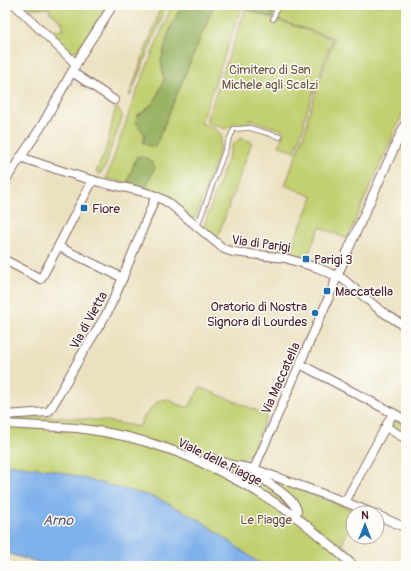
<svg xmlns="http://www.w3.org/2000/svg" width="411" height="571" viewBox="0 0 411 571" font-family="Pangolin,sans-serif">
<rect width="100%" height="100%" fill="#fdfcf7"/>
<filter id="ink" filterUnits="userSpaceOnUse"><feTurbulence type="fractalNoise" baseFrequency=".025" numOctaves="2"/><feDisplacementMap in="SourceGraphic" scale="8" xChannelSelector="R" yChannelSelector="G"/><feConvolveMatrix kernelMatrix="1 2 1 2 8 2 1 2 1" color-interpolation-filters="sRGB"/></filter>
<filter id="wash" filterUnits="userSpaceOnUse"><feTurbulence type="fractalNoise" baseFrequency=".012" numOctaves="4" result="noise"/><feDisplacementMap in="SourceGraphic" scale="16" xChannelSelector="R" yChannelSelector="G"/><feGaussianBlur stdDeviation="0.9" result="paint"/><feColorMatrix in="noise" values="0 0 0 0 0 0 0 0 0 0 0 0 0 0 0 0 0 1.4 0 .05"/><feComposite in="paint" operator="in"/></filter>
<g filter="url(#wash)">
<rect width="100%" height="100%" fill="#ebe1c0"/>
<g fill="#c2d072" stroke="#86784e">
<path d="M22,5H101L108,6L79,50L74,51H69L49,31L51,30H63V22H60V19H57L56,16H54V14L50,13V8H25Z"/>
<path d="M162,5H167L130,96H129L142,59L157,20L156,19Z"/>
<path d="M172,5H182L172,25L167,38L161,61L164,80L155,101L142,113L137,115L142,130L145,135L143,143L150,146L155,147L214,5H242L201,123L217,130L222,135L218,156L195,219H193C178,207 164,194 145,189L155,167L137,156L127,183L106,179L135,96Z"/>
<path d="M280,5H399L406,8V106L347,239L320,227L306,259L288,254L313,197L285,185L307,126L308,116L334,38L275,19Z"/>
<path d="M245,9L332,39L303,122L305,123L295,151L279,146L284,131L250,119L248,126L236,122L235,124L226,129L206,122Z"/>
<path d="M116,107L120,111L122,116V119L118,126L117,132L113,141L106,165L100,174L96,172L105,152Z"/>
<path d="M241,138L252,142L217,239L204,228L205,222L233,144Z"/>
<path d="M200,387L267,415L251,454L241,460L245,471L256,476L262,475L356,511V513H353V519L342,544L368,566H263L200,520L52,470L5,464V415C50,417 95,417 139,427L142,419L158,401L167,399L179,405L189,407Z"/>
<path d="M395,418L406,424V435L401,433L402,431L391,425Z"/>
</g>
<g fill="#99b264" stroke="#726848">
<path d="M182,5H214L155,147L150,146L143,143L145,135L136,122L137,115L142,113L155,101L164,80L161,61L167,38L172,25Z"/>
<path d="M242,5H277L272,18L242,7Z"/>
<path d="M137,156L149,159L155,167L145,189L127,183Z"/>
</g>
<path fill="#7fb1eb" stroke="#64688b" d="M5,464L52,470L157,498L200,520L263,566H50L38,562L5,553Z"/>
</g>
<g filter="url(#ink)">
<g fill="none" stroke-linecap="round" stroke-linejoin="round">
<g stroke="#82635f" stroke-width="5.5">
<g id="service">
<path d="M273,19L278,5"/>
<path d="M197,227L228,142L234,129L250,128L280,137"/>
<path d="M275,385L288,391"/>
</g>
</g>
<g stroke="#82635f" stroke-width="10">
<g id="minor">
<path d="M15,5L76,64"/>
<path d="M72,72L114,100"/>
<path d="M20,157C47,166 75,176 103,183C123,188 153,191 170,204L224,249L233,252L285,258L318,268L343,279L381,311L406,327"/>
<path d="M5,165L12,170"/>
<path d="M5,181L41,127L83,52L113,5"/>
<path d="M59,247L123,278"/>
<path d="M5,260L41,279L93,180"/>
<path d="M300,364L406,420"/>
<path d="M5,415L48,412L50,410L82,354L107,313L116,294L156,196"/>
<path d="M5,424L77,428C110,432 142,439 174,451C188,456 202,463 215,469C243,483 271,499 296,517C316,532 335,550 354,566"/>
<path d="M386,427L406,439"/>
<path d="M201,462L204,460L211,458L232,465L254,469L345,502L372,513"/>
<path d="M254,469L326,304L348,250L406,122"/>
<path d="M255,471C263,483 296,497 297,511C297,513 296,515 295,517"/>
<path d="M345,502L393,413"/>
<path d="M377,515L406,528"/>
</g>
</g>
<use href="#service" stroke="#fff" stroke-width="4"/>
<use href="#minor" stroke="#fff" stroke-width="8"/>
</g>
</g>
<g fill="#1f6fb2" stroke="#fdfcf7" stroke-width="1.5">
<rect x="80" y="204" width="8" height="8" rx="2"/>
<rect x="302" y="255" width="8" height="8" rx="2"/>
<rect x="323" y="287" width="8" height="8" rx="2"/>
<circle cx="315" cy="313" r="4"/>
</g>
<g text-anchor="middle" stroke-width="3" stroke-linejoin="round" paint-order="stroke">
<g font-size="13" fill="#6e5440" stroke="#fdfcf7">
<text x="270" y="74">Cimitero di San<tspan x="270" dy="15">Michele agli Scalzi</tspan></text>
<text x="266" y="524">Le Piagge</text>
</g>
<g font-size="13" fill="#4a1f2b" stroke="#fdfcf7" text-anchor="start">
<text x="92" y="213">Fiore</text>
<text x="314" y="264">Parigi 3</text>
<text x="335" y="296">Maccatella</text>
<text x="307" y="311" text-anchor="end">Oratorio di Nostra<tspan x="307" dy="15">Signora di Lourdes</tspan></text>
</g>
<g font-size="13" fill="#4a1f2b" stroke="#fdfcf7">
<text transform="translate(261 243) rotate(8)" y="5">Via di Parigi</text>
<text transform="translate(88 320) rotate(-61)" y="5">Via di Vietta</text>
<text transform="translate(280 378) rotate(-66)" y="5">Via Maccatella</text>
<text transform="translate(220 461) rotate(26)" y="5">Viale delle Piagge</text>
</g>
<g font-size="14" font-style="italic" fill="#5d526e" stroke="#fdfcf7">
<text x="58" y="525">Arno</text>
</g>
</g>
<rect width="411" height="571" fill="none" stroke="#fdfcf7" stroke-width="20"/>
<g transform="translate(365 525)"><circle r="19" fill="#fdfcf7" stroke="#b5a4a5"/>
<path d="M0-3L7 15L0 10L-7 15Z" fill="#1f6fb2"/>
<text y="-6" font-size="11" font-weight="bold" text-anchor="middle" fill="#4a1f2b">N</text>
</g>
</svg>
